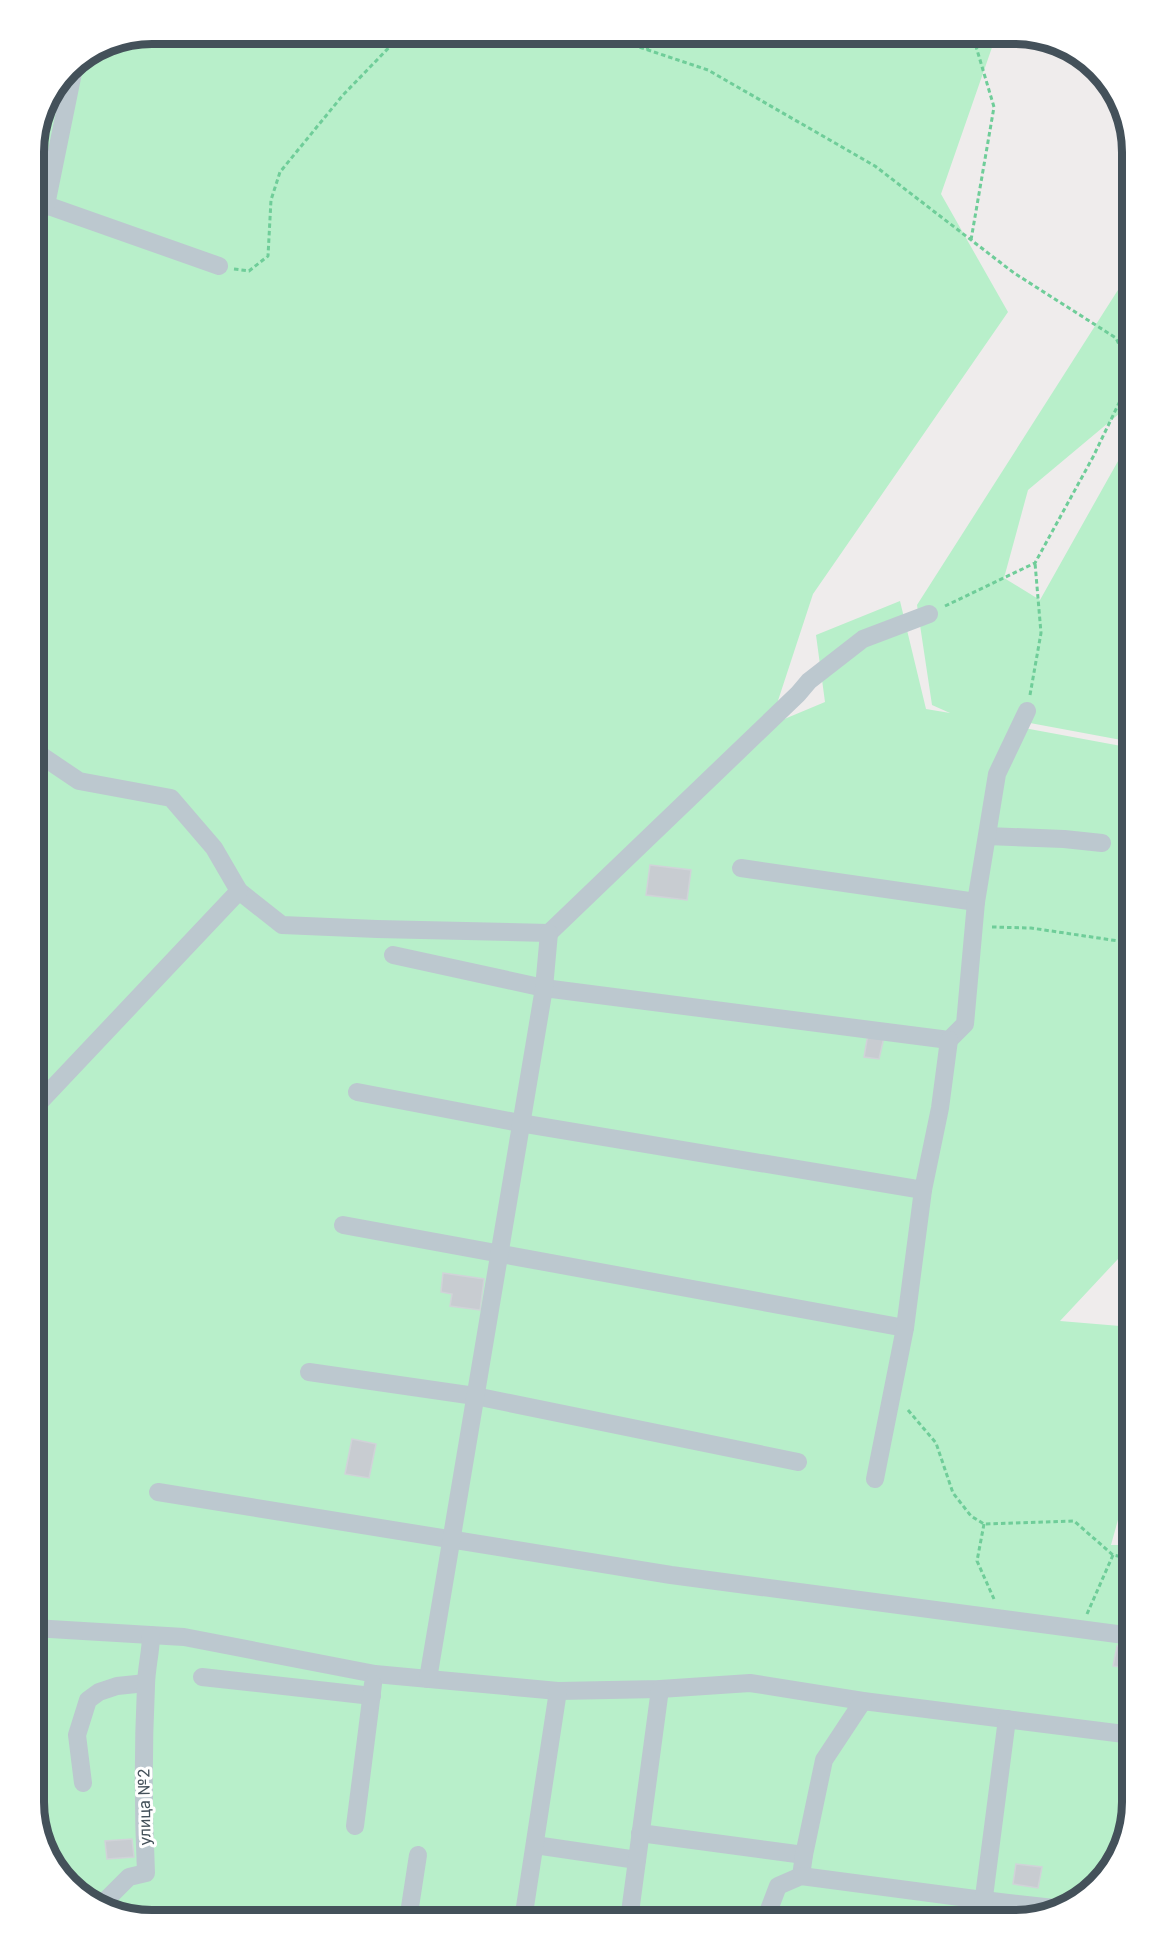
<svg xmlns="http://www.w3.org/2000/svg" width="1165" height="1953" viewBox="0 0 1165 1953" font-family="Inter,sans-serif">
<rect width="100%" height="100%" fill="#efecec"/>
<path fill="#b8efca" d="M151,33H997L941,194L1008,312L813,594L770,725L825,702L816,635L900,601L926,709L950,713L932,705L917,605L1132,268V403L1028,490L1004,578L1040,600L1122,454H1132V742L1030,723L1024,728L1132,748V801L1126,853L1132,854V986L1129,999L1132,1006V1244L1060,1321L1132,1327V1469L1111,1545H1132V1802L1112,1867L1066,1908L1014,1920H144L85,1900L45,1854L33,1802V144L42,106L68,67L106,42Z"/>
<g fill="#c8ccd1" stroke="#d0d3d8" stroke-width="1.5">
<path d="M650,865L691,870L687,900L646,895Z"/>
<path d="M868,1034L884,1037L879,1059L864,1057Z"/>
<path d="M443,1273L484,1279L480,1310L450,1306L452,1294L441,1292Z"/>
<path d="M352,1439L376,1444L369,1478L345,1474Z"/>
<path d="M1117,1646L1132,1648V1669L1113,1666Z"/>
<path d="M132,1839L134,1857L107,1859L105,1841Z"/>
<path d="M1016,1864L1042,1867L1038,1888L1013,1884Z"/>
</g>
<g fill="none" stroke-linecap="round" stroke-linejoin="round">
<g stroke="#6fcd99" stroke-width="3" stroke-dasharray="4.5 3" stroke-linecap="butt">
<path d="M597,33L708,70L875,166L1014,273L1116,338L1132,373"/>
<path d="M643,33L648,50"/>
<path d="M971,240L994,107L972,33"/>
<path d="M234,269L249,271L268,256L271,200L280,172L343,95L403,33"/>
<path d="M945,606L1035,563L1093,457L1132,376"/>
<path d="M1030,695L1041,633L1035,563"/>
<path d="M992,927L1031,928L1132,943"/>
<path d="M908,1410L936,1443L953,1493L971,1516L984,1524L1074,1521L1113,1555L1132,1559"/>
<path d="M984,1524L977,1561L994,1599"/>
<path d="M1087,1614L1113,1555"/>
</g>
<g stroke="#bcc8cf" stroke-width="18">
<path d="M46,205L219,266"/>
<path d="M33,219L46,205L75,63"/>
<path d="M33,750L79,781L171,798L214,848L239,891L282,925L377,929L549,933L798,694L809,681L863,639L929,614"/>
<path d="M987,836L1064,839L1102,843"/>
<path d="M741,868L976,902"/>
<path d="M393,955L544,988L949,1040L965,1024L976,902L997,774L1027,711"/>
<path d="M357,1092L520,1123L923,1190"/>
<path d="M33,1109L239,891"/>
<path d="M343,1225L905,1328"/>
<path d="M309,1372L475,1396L798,1462"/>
<path d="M875,1479L905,1328L923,1190L940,1108L949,1040"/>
<path d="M158,1492L671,1575L1132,1636"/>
<path d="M33,1628L184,1637L375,1674L558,1691L660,1689L750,1683L863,1701L1132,1735"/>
<path d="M202,1677L372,1696"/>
<path d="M428,1679L544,988L549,933"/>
<path d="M83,1783L77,1735L88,1700L99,1692L117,1686L146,1683"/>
<path d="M355,1826L373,1684"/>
<path d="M640,1833L804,1855"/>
<path d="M535,1845L637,1860"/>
<path d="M801,1876L804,1855L824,1760L863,1701"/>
<path d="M106,1907V1900L129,1877L146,1873C143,1810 143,1748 146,1686C146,1669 151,1652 151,1635"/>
<path d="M408,1920L418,1855"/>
<path d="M523,1920L558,1691"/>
<path d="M629,1920L660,1689"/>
<path d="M765,1920L778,1886L801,1876L983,1900L1063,1909"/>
<path d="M981,1920L1007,1719"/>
</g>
</g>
<g text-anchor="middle" stroke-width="6" stroke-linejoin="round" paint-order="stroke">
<g font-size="16" fill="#44515a" stroke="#fff">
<text transform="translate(144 1807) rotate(-91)" y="6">улица №2</text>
</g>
</g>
<path d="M0 0H1165V1953H0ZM152 44H1014A108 108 0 0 1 1122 152V1802A108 108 0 0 1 1014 1910H152A108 108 0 0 1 44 1802V152A108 108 0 0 1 152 44Z" fill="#fff" fill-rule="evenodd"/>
<path fill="none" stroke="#44515a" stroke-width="8" d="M152 44H1014A108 108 0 0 1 1122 152V1802A108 108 0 0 1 1014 1910H152A108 108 0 0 1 44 1802V152A108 108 0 0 1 152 44Z"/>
</svg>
